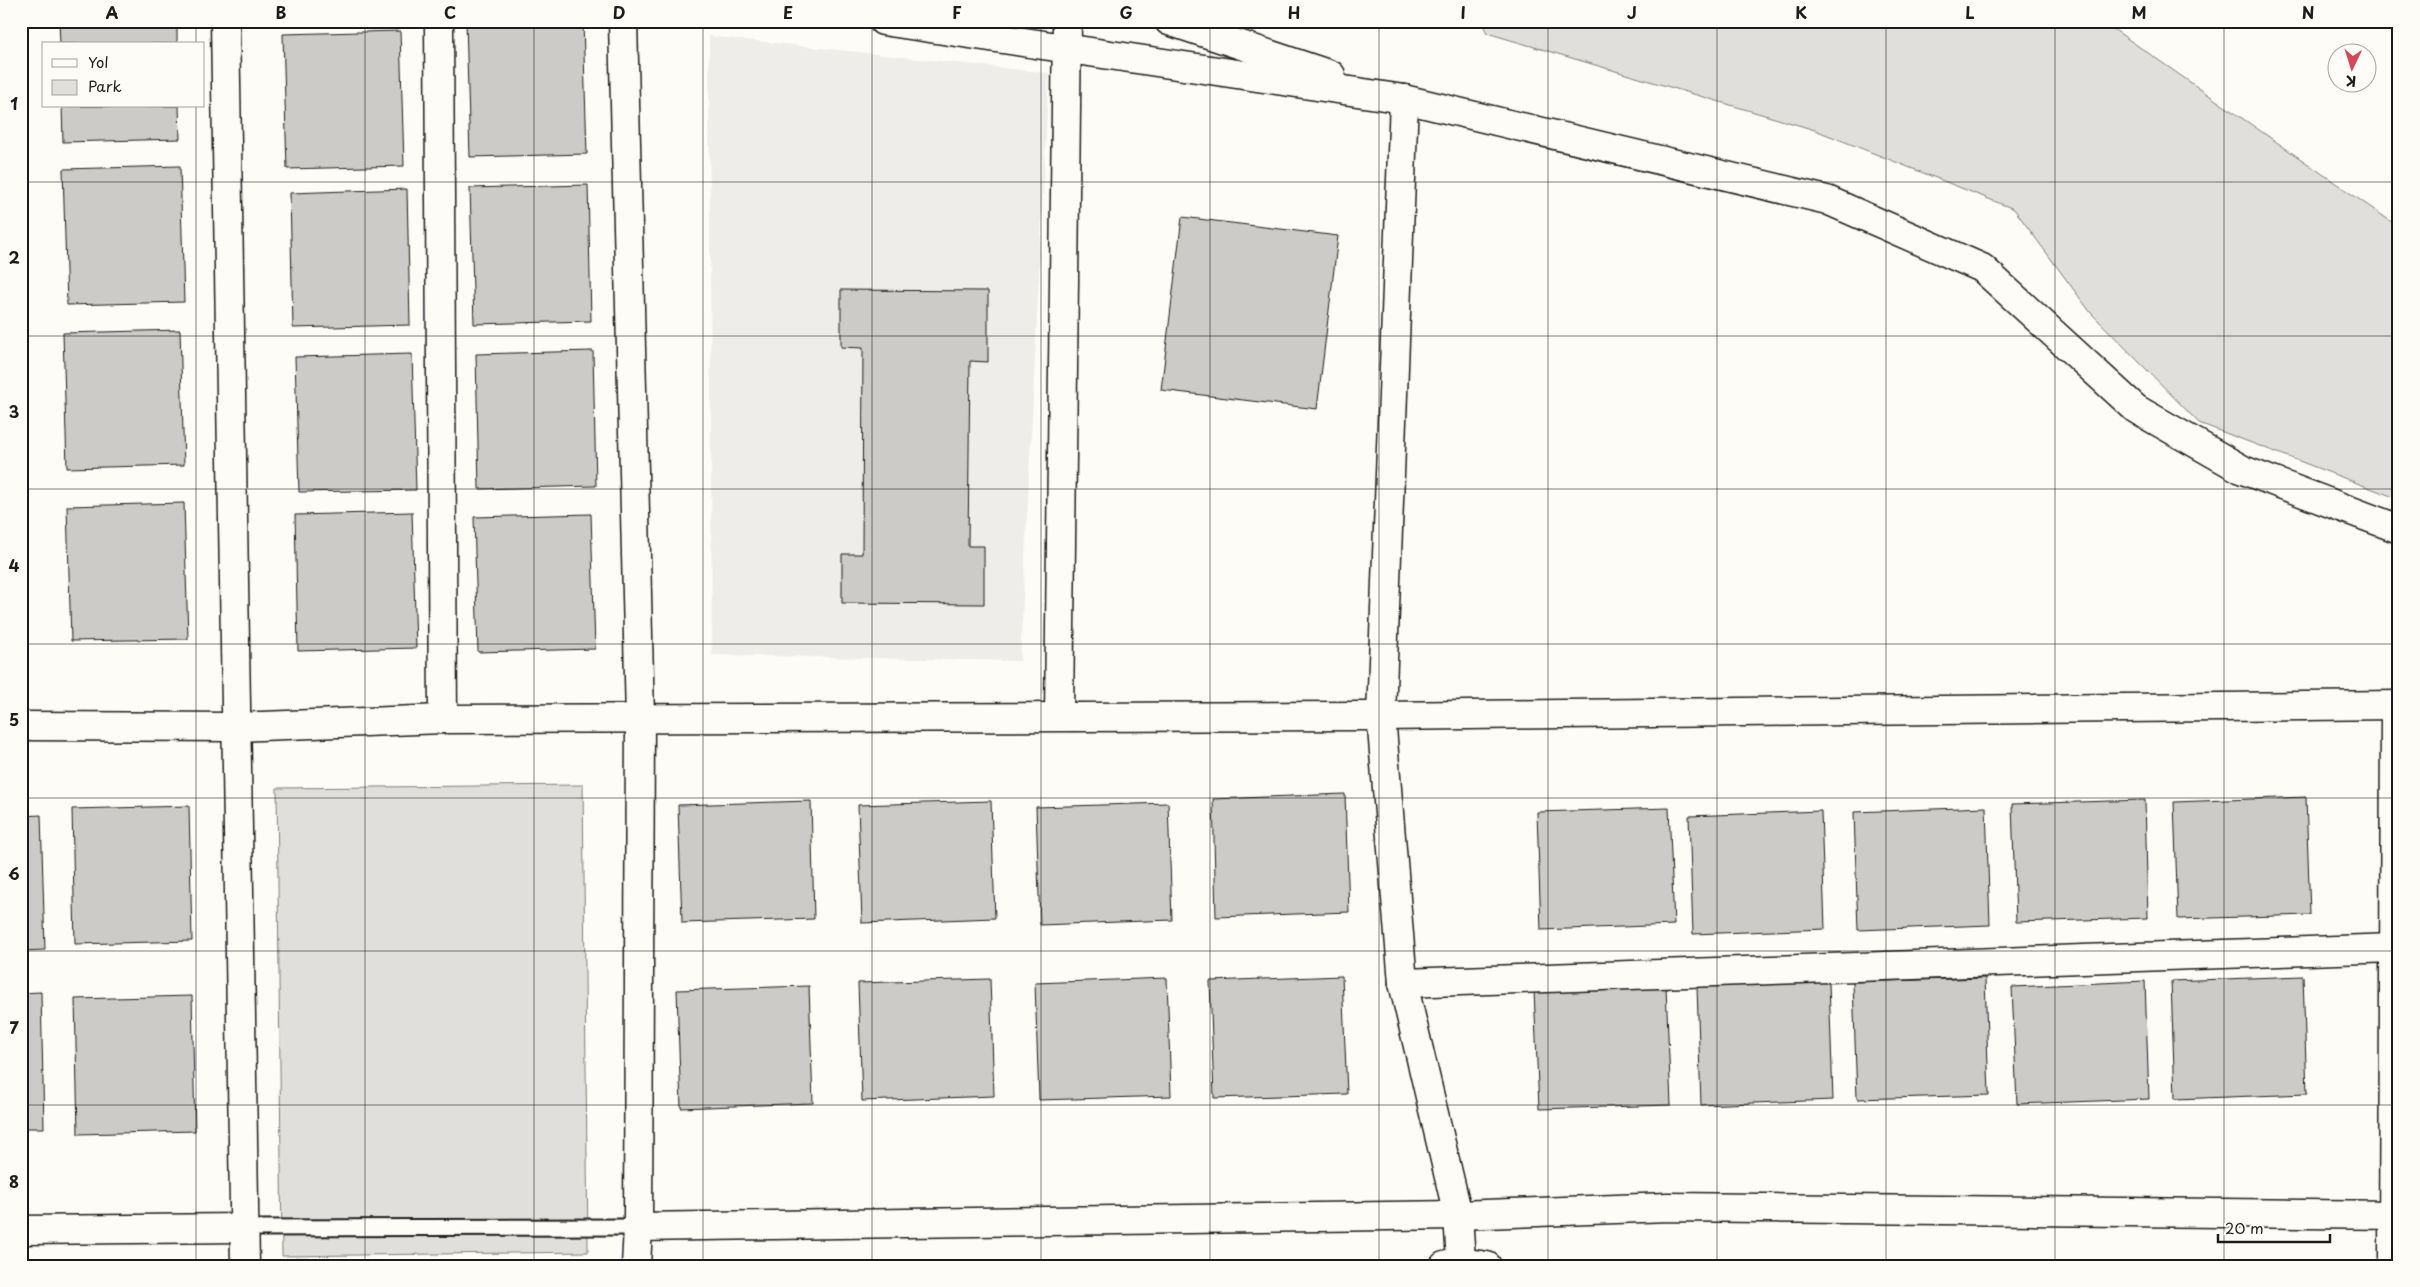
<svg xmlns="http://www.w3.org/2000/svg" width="2420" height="1287" viewBox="0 0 2420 1287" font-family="'Playpen Sans',sans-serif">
<rect width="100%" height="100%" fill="#fdfcf7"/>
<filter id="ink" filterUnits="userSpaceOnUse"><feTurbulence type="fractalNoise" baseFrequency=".02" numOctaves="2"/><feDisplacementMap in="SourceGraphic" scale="10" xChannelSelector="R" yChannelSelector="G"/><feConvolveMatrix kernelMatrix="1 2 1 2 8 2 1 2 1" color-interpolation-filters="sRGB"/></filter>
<g filter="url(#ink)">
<path fill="#eeede9" d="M709,36L1049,73L1020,661L712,655Z"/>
<g fill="#e0dfdb" stroke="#7e7e7c">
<path d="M1481,21H2102L2399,227V499L2199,423L2091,313L2014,209L1815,130L1487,33Z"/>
<path d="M583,785L588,1252L282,1256L277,788Z"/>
</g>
<g fill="#cccbc8" stroke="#1c1c1c">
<path d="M59,21H177V44H60Z"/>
<path d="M583,21L587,154L470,157L466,22Z"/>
<path d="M400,31L404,166L287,169L283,34Z"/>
<path d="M62,106H179L180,139L63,142Z"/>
<path d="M180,166L184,302L67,305L63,169Z"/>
<path d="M588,185L591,321L474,324L470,188Z"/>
<path d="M407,189L410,325L293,328L290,193Z"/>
<path d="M1182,217L1338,236L1317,409L1161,390Z"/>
<path d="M841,290L988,291V362L970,361L968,546H984V604L842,603V554H862L863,348L841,347Z"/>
<path d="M180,330L184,465L67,468L63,333Z"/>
<path d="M593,351L596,486L479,489L476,354Z"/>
<path d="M412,354L416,490L299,492L295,357Z"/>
<path d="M184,503L188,639L71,641L67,506Z"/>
<path d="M412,512L416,648L298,651L295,515Z"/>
<path d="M591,514L595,649L478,652L474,517Z"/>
<path d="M1345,794L1349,912L1216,917L1213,799Z"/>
<path d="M2306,797L2310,915L2178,919L2174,802Z"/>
<path d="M2145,800L2148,918L2016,922L2012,804Z"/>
<path d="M811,801L814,919L682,923L678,805Z"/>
<path d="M991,801L995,918L862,923L858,805Z"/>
<path d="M1168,803L1172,920L1040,925L1036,807Z"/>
<path d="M189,806L192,941L75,944L72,809Z"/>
<path d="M1986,807L1990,925L1858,930L1854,812Z"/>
<path d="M1669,808L1674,925L1541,930L1537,812Z"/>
<path d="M1821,811L1825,929L1693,934L1689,816Z"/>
<path d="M41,815L45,950L21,951V816Z"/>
<path d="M1342,976L1347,1094L1214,1098L1210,981Z"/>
<path d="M2303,976L2307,1094L2175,1099L2171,981Z"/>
<path d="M1167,978L1171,1096L1039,1100L1035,983Z"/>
<path d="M1985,978L1989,1095L1857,1099L1853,982Z"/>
<path d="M990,979L994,1096L862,1101L858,983Z"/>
<path d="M2145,981L2149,1099L2017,1104L2012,987Z"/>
<path d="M1829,982L1833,1100L1701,1105L1697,987Z"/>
<path d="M809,986L813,1103L681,1108L677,990Z"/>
<path d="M1666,987L1671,1105L1539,1109L1534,991Z"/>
<path d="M41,992L44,1128H21V993Z"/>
<path d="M192,996L195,1131L78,1134L75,999Z"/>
</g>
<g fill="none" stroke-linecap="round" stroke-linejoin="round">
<g stroke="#1c1c1c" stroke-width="19">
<path id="lane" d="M244,1228L638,1227"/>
</g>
<g stroke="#1c1c1c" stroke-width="31">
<g id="street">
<path d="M225,21L245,1266"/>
<path d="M439,21L443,719"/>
<path d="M623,21L640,718L638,1227L636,1266"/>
<path d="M1404,99L1827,200L1982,268L2136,409L2243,470L2399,529"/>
<path d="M1059,716L1067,21"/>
<path d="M21,726L236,727L443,719L1381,716L2399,705"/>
<path d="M1403,983L2394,948"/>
<path d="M638,1227L1458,1215L1668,1207L2399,1215"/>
<path d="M21,1230L244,1228"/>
<path d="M2393,1266L2395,706"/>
</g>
</g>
<g stroke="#1c1c1c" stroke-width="31">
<g id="secondary">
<path d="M883,21L1404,99"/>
<path d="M1169,21L1331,75"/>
<path d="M1404,99L1381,716L1403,983L1458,1215L1461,1262"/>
</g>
</g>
<g stroke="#1c1c1c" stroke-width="31">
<path id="highway" d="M1444,1266L1461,1262L1487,1266"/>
</g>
<use href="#lane" stroke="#fdfcf7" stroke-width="15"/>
<use href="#street" stroke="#fdfcf7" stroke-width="28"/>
<use href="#secondary" stroke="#fdfcf7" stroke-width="28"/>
<use href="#highway" stroke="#fdfcf7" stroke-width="28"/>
</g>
</g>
<path fill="none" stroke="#1c1c1c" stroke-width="1" stroke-opacity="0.55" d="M196,21V44M365,21V1266M534,21V1266M703,21V1266M872,21V1266M1041,21V1266M1210,21V1266M1379,21V1266M1548,21V1266M1717,21V1266M1886,21V1266M2055,21V1266M2224,21V1266M196,106V1266M21,182H2399M21,336H2399M21,489H2399M21,644H2399M21,798H2399M21,951H2399M21,1105H2399"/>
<rect width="2420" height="1287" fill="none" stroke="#fdfcf7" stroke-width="55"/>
<rect x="42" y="42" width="162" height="65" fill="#fdfcf7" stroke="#a3a29f"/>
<rect x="52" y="59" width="25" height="8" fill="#fdfcf7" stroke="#a3a29f"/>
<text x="88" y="68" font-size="15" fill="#1c1c1c">Yol</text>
<rect x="52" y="80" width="25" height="15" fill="#e0dfdb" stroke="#a3a29f"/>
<text x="88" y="92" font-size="15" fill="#1c1c1c">Park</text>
<g transform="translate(2352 68) rotate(184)"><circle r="24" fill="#fdfcf7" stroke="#a3a29f"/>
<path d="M0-4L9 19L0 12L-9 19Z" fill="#d1495b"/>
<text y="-8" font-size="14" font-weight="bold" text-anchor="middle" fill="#1c1c1c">K</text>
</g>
<path d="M2218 1234v8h112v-8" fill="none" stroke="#1c1c1c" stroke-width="2.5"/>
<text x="2225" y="1234" font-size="15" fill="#1c1c1c" stroke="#fdfcf7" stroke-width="4" paint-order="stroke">20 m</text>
<rect x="28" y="28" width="2364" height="1232" fill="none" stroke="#1c1c1c" stroke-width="2"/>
<g font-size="16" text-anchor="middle" font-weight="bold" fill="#1c1c1c">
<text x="112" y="19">A</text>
<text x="281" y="19">B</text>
<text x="450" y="19">C</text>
<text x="619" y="19">D</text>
<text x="788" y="19">E</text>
<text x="957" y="19">F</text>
<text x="1126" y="19">G</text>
<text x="1294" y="19">H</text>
<text x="1463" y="19">I</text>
<text x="1632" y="19">J</text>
<text x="1801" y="19">K</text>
<text x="1970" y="19">L</text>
<text x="2139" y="19">M</text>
<text x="2308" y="19">N</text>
<text x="14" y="110">1</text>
<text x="14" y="264">2</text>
<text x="14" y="418">3</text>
<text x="14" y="572">4</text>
<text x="14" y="726">5</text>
<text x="14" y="880">6</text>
<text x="14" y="1034">7</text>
<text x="14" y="1188">8</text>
</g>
</svg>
